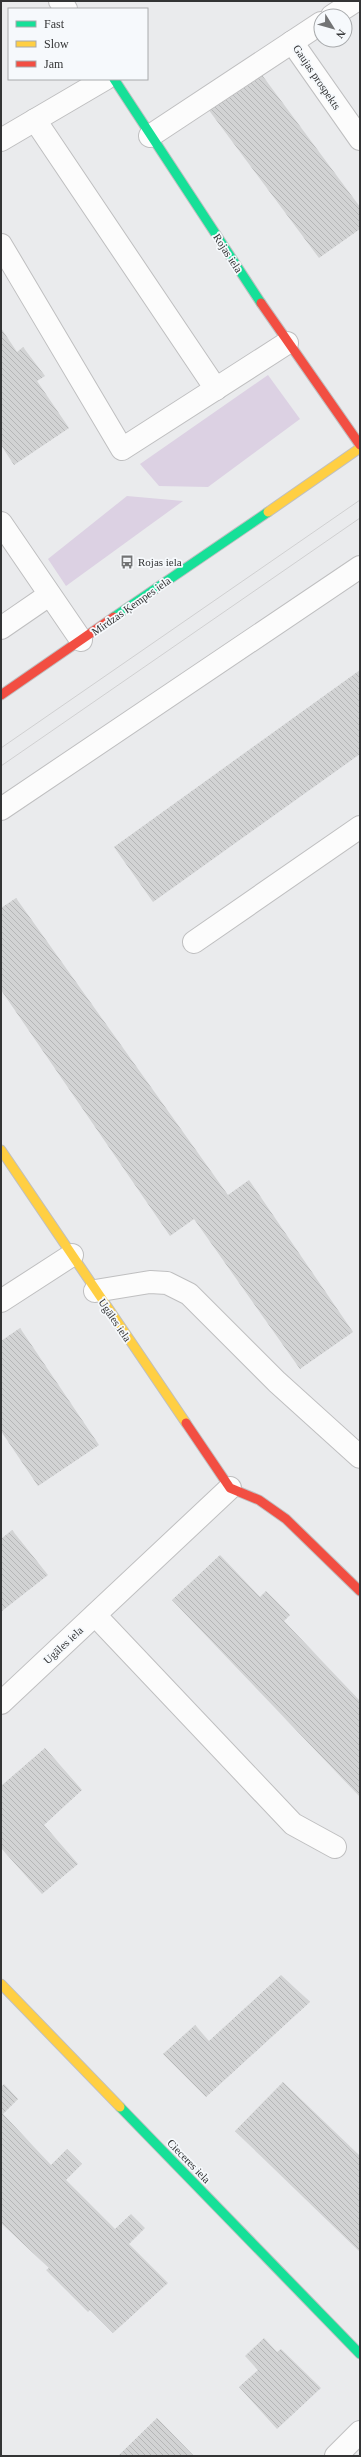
<svg xmlns="http://www.w3.org/2000/svg" width="361" height="2457" viewBox="0 0 361 2457" font-family="'Times New Roman',serif">
<defs>
<pattern id="building-back-hatch" width="6" height="6" patternUnits="userSpaceOnUse"><rect width="6" height="6" fill="#d2d3d4"/><path d="M-1 5l2 2M0 0l6 6M5-1l2 2" fill="none" stroke="#b5b6b7"/></pattern>
</defs>
<rect width="100%" height="100%" fill="#eaebed"/>
<g fill="#dcd1e3">
<path d="M268,375L300,419L208,487L159,486L140,464Z"/>
<path d="M127,496L183,501L66,586L48,559Z"/>
</g>
<g fill="url(#building-back-hatch)">
<path d="M259,71L360,207V229L319,258L208,109Z"/>
<path d="M1,328L17,352L23,347L45,376L37,381L69,428L14,465L1,445Z"/>
<path d="M360,670V754L153,902L114,847Z"/>
<path d="M16,898L228,1195L249,1180L353,1332L300,1369L194,1219L170,1236L1,990V908Z"/>
<path d="M20,1328L99,1445L38,1486L1,1431V1341Z"/>
<path d="M12,1530L48,1575L2,1611L1,1539Z"/>
<path d="M220,1555L260,1597L266,1591L290,1615L284,1621L360,1701V1797L172,1600Z"/>
<path d="M45,1748L82,1790L44,1825L78,1864L42,1894L1,1848V1786Z"/>
<path d="M281,1975L310,2002L206,2097L163,2054L195,2025L209,2041Z"/>
<path d="M283,2082L360,2156V2252L235,2131Z"/>
<path d="M4,2084L18,2099L3,2114L51,2165L67,2149L82,2164L66,2180L115,2229L131,2214L145,2228L129,2244L168,2283L113,2333L90,2310L88,2312L46,2270L49,2268L1,2223V2087Z"/>
<path d="M264,2338L277,2352L281,2349L321,2388L277,2429L239,2387L258,2370L245,2356Z"/>
<path d="M157,2418L194,2456H118Z"/>
</g>
<g fill="none" stroke-linecap="round" stroke-linejoin="round">
<g stroke="#bfbfc0" stroke-width="24">
<g id="lane">
<path d="M292,42L360,139"/>
<path d="M35,120L216,389"/>
<path d="M1,140L105,79"/>
<path d="M1,245L122,449L287,343"/>
<path d="M1,523L81,640"/>
<path d="M1,628L49,595"/>
<path d="M194,942L360,827"/>
<path d="M95,1291L150,1282L167,1283L189,1294L277,1382L360,1457"/>
<path d="M1,1301L72,1255"/>
<path d="M95,1615L293,1824L335,1847"/>
</g>
</g>
<g stroke="#bfbfc0" stroke-width="24">
<g id="street">
<path d="M60,1L66,9"/>
<path d="M332,16L355,1"/>
<path d="M150,136L321,23"/>
<path d="M1,809L360,567"/>
<path d="M1,1703L230,1488"/>
<path d="M336,2456L360,2432"/>
</g>
</g>
<g stroke="#bfbfc0" stroke-width="11">
<g id="fast">
<path d="M114,79L261,303"/>
<path d="M114,617L268,512"/>
<path d="M120,2107L360,2354"/>
</g>
</g>
<g stroke="#bfbfc0" stroke-width="11">
<g id="slow">
<path d="M268,512L360,448"/>
<path d="M1,1150L186,1423"/>
<path d="M1,1984L120,2107"/>
</g>
</g>
<g stroke="#bfbfc0" stroke-width="11">
<g id="jam">
<path d="M261,303L360,445"/>
<path d="M1,695L114,617"/>
<path d="M186,1423L230,1488L259,1500L286,1519L360,1591"/>
</g>
</g>
<use href="#lane" stroke="#fcfcfc" stroke-width="22"/>
<use href="#street" stroke="#fcfcfc" stroke-width="22"/>
<use href="#fast" stroke="#16e098" stroke-width="9"/>
<use href="#slow" stroke="#ffcf43" stroke-width="9"/>
<use href="#jam" stroke="#f24e42" stroke-width="9"/>
<g stroke="#d0d0d1" stroke-width="1">
<path d="M1,748L360,500"/>
<path d="M1,766L360,518"/>
</g>
</g>
<defs>
<g id="bus-bare" transform="scale(1.08)"><path d="M-5-6H5V4H4V6H2V4H-2V6H-4V4H-5ZM-3.5-4V0h7V-4ZM-3.5 1.2v1.5H-2V1.2ZM2 1.2v1.5H3.5V1.2Z" fill="#737475" stroke="#f6f9fc" stroke-width="2.5" paint-order="stroke"/></g>
</defs>
<g fill-rule="evenodd">
<use href="#bus-bare" x="127" y="562"/>
</g>
<g text-anchor="middle" stroke-width="3.5" stroke-linejoin="round" paint-order="stroke">
<g font-size="11" fill="#333435" stroke="#f6f9fc">
<text transform="translate(317 77) rotate(56)" y="4">Gaujas prospekts</text>
<text transform="translate(228 253) rotate(57)" y="4">Rojas iela</text>
<text transform="translate(131 606) rotate(-35)" y="4">Mirdzas Ķempes iela</text>
<text transform="translate(115 1320) rotate(56)" y="4">Ugāles iela</text>
<text transform="translate(63 1645) rotate(-43)" y="4">Ugāles iela</text>
<text transform="translate(189 2161) rotate(46)" y="4">Cieceres iela</text>
</g>
<g font-size="11" fill="#333435" stroke="#f6f9fc" text-anchor="start">
<text x="138" y="566">Rojas iela</text>
</g>
</g>
<rect width="361" height="2457" fill="none" stroke="#333435" stroke-width="4"/>
<rect x="8" y="8" width="140" height="72" fill="#f6f9fc" stroke="#a8aaac"/>
<rect x="16" y="21" width="20" height="6" fill="#16e098" stroke="#a8aaac"/>
<text x="44" y="28" font-size="12" fill="#333435">Fast</text>
<rect x="16" y="41" width="20" height="6" fill="#ffcf43" stroke="#a8aaac"/>
<text x="44" y="48" font-size="12" fill="#333435">Slow</text>
<rect x="16" y="61" width="20" height="6" fill="#f24e42" stroke="#a8aaac"/>
<text x="44" y="68" font-size="12" fill="#333435">Jam</text>
<g transform="translate(333 28) rotate(127)"><circle r="19" fill="#f6f9fc" stroke="#a8aaac"/>
<path d="M0-3L7 15L0 10L-7 15Z" fill="#737475"/>
<text y="-6" font-size="11" font-weight="bold" text-anchor="middle" fill="#333435">N</text>
</g>
</svg>
